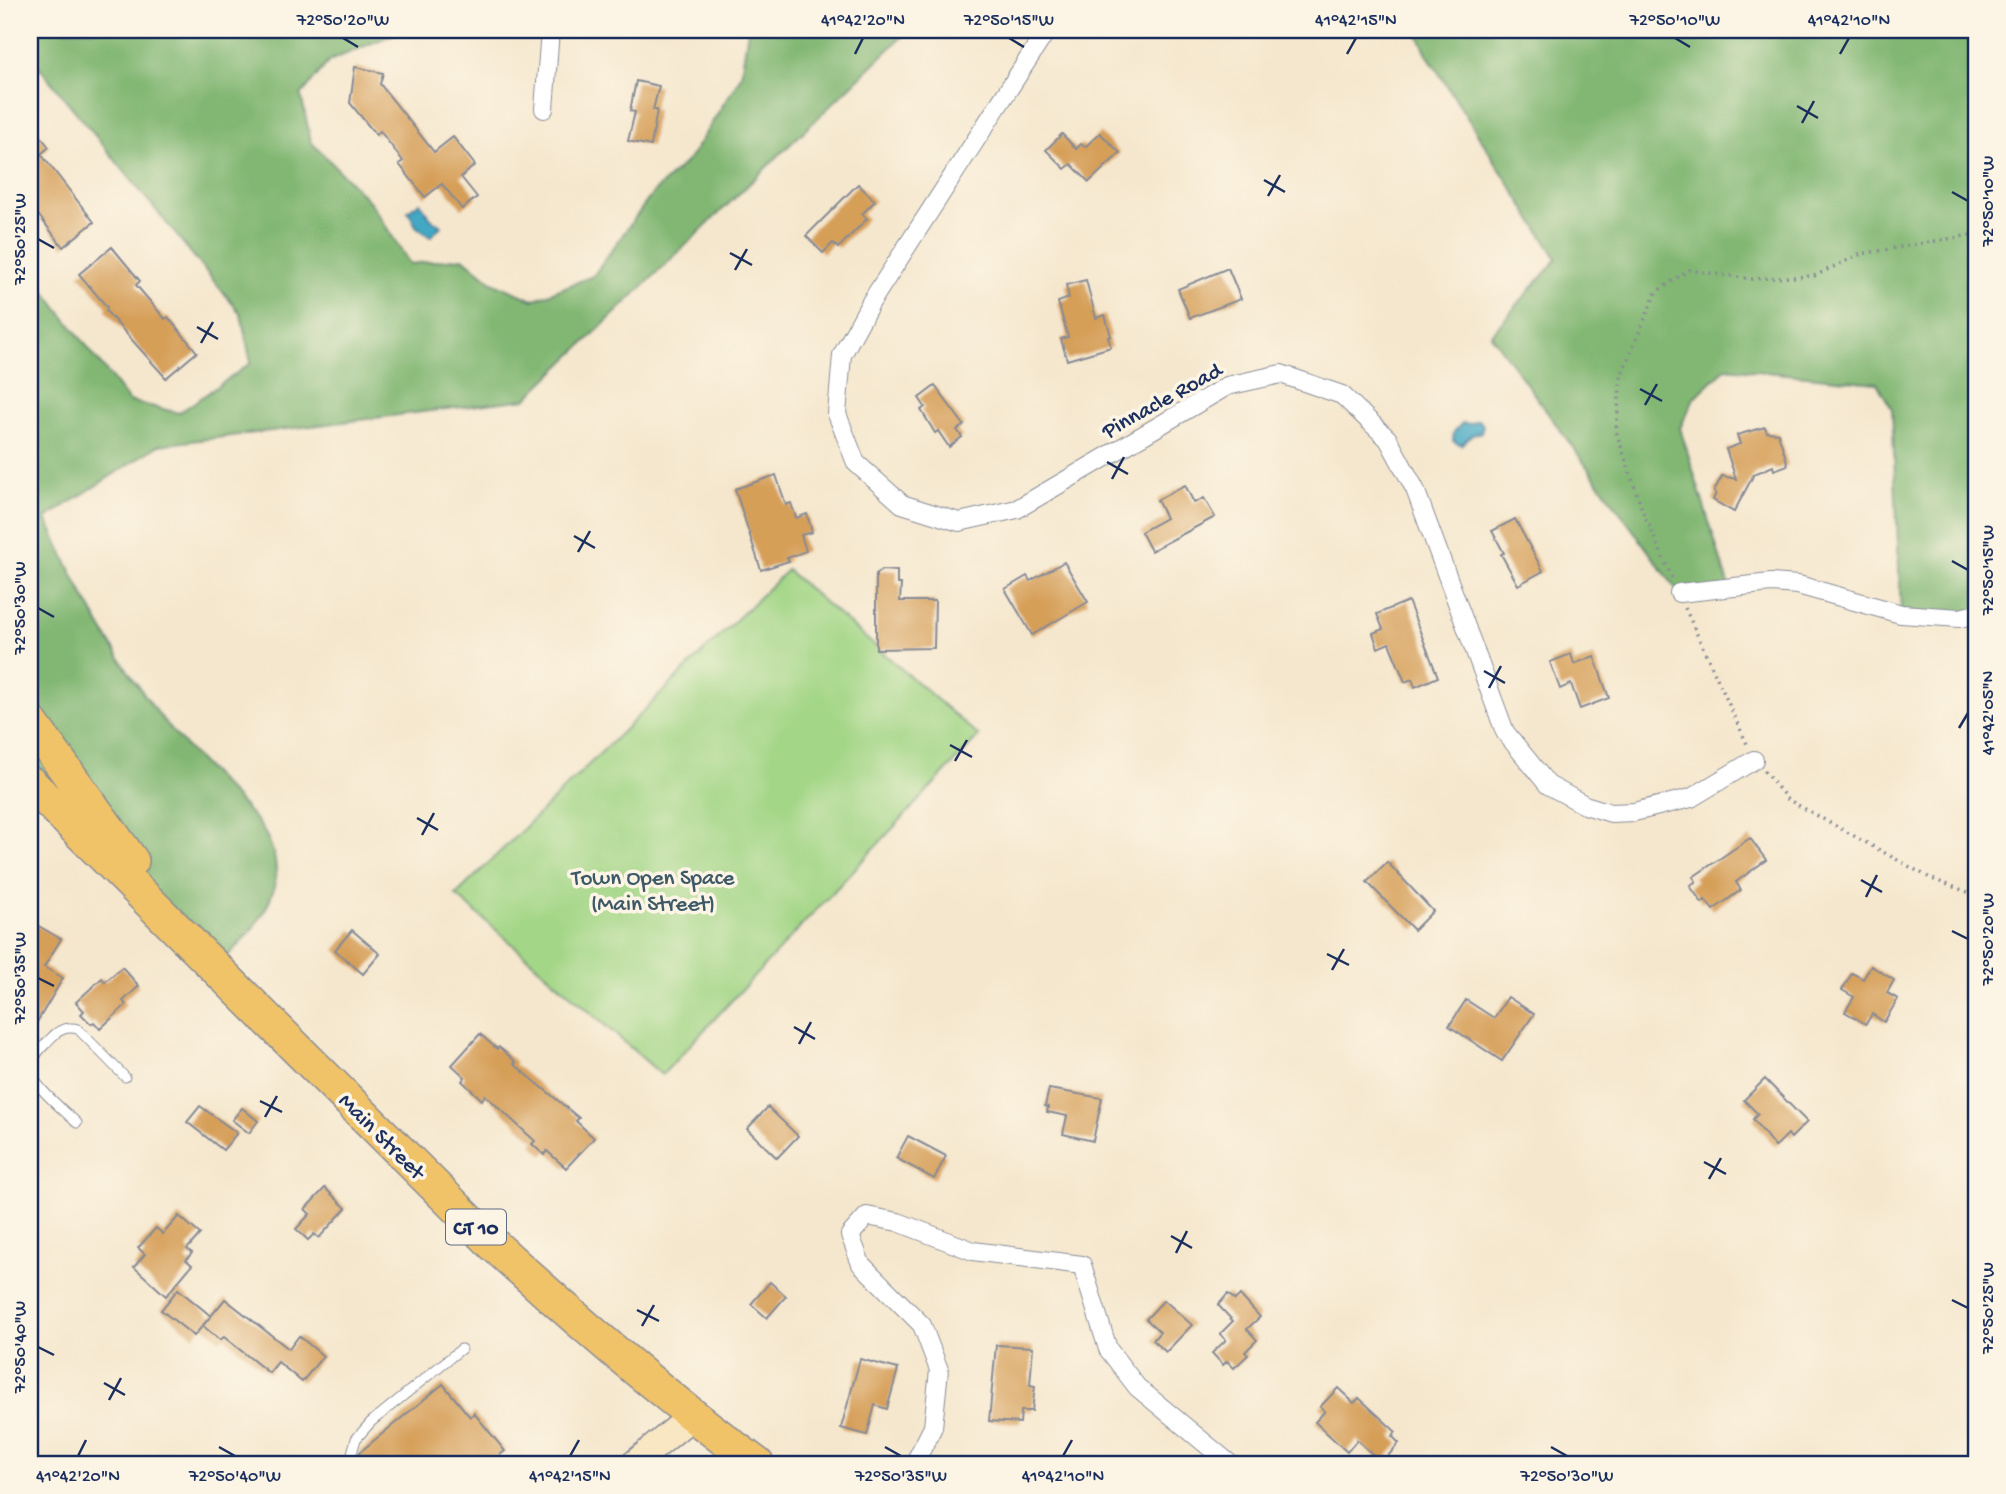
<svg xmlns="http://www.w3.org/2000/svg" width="2006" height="1494" viewBox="0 0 2006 1494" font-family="'Gochi Hand',sans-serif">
<rect width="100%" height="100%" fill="#fcf5e5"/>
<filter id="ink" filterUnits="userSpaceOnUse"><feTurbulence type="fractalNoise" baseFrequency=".0143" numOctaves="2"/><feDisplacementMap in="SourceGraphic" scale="14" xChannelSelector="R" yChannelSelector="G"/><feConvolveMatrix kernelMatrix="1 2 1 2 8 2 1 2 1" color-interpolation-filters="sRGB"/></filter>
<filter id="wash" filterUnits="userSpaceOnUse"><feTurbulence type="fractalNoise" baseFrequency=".00686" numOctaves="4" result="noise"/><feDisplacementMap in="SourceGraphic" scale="28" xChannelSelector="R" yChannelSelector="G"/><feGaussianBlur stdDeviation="1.57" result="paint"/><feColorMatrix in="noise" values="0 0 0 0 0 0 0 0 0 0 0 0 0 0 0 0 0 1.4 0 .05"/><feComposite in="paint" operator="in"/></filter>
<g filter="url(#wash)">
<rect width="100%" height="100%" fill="#f5e7cd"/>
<path fill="#a3d686" stroke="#5f8272" stroke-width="2" d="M787,570L979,736L662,1075L456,895Z"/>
<g fill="#82b773" stroke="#4e7368" stroke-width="2">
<path d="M30,30H403L329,61L301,95L311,142L370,202L410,264L463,258L492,282L533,300L593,276L653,193L690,158L741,76L748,30H909L526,399L159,445L46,518C77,588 113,655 160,716C179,741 202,763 224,786C242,805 264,824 272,849C289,897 247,938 216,967L30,783V272L129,401L179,413L251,363L241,314L30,56Z"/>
<path d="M1416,30H1976V614H1901L1892,409L1877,383L1726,368L1694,398L1680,428L1729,587L1679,593L1491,335L1557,259L1427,54Z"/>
</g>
<g fill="#43a8c3" stroke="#2f6c90" stroke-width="2">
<path d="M420,202L430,218L441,226L430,237L416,226L408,211Z"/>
<path d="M1478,420L1483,425L1481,432L1472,435L1461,445L1453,441L1454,432L1462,423L1470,424Z"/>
</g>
<g id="blocks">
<g fill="#d69f58">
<path d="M355,67L383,73L380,84L434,152L453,137L475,165L461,177L477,197L462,209L442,184L425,197L399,164L403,161L380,131L376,135L350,103Z"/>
<path d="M636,81L659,86L653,110H657L651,146L628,141L635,112L630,111Z"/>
<path d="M30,123L49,147L41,154L94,222L63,247L30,204Z"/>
<path d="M1100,133L1120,153L1089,182L1071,164L1065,169L1046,150L1062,134L1076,149L1081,144L1085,147Z"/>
<path d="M858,184L875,201L862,214L867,219L838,248L833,243L823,253L806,236Z"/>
<path d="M112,247L140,281L136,285L165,319L168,317L197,352L166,378L106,311L107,307L79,274Z"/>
<path d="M1228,268L1241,299L1190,318L1178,289Z"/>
<path d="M1086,280L1096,318L1105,315L1111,336L1108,337L1111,347L1067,360L1061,339L1068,337L1058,302L1069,298L1066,285Z"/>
<path d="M935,386L964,425L957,430L962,437L949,447L938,431L935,433L921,410L925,407L919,398Z"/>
<path d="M1765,427L1767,432L1778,433L1788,465L1774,470L1773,466L1754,474L1734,512L1713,500L1716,493L1714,491L1722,476L1736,479L1726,449L1740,444L1737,435Z"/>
<path d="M776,475L786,505L791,503L796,518L807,514L812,532L801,535L806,551L787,558L789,561L761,570L735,489Z"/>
<path d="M1185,485L1194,503L1204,498L1215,517L1151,551L1141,532L1166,518L1157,500Z"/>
<path d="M1515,519L1543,571L1518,585L1501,554L1504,553L1492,531Z"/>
<path d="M1064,562L1088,602L1032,635L1005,589L1027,576L1030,581Z"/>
<path d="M882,570L897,571V584H901L900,601H935L934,648L876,649V574Z"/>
<path d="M1408,601L1438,677L1415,687L1412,679L1405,682L1389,643L1378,648L1373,633L1383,629L1377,614Z"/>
<path d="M1571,654L1574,664L1594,656L1609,698L1580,709L1571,684L1560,689L1550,662Z"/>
<path d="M1750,838L1766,860L1736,882L1741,890L1713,910L1705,900L1702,903L1690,886L1696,881L1693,877Z"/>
<path d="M1387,862L1433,911L1414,930L1367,882Z"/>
<path d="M30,921L61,939L44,967L63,978L30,1034Z"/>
<path d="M352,930L380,954L363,974L335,950Z"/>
<path d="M1871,966L1894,980L1887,993L1898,999L1884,1022L1872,1014L1866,1024L1845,1012L1854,997L1842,990L1852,973L1863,979Z"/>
<path d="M122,967L139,986L123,1001L126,1005L100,1029L94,1022L91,1024L81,1014L84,1011L76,1002L102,978L105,982Z"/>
<path d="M1508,997L1534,1014L1502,1061L1449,1026L1466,1000L1494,1018Z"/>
<path d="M480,1034L497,1049L499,1047L516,1062L514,1064L579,1118L576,1121L594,1138L566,1168L547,1151L544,1155L532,1144L535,1141L485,1095L482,1100L462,1081L465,1077L452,1065Z"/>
<path d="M1765,1079L1807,1122L1791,1138L1788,1134L1775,1147L1753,1119L1758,1114L1744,1100Z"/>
<path d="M1049,1089L1102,1098L1093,1141L1063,1134L1067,1116L1047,1112L1048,1107L1045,1106Z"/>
<path d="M200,1106L237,1133L223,1150L187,1122Z"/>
<path d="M768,1107L798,1136L777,1158L747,1129Z"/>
<path d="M242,1108L258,1121L249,1133L232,1120Z"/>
<path d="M908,1136L946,1156L934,1179L896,1158Z"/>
<path d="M325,1188L346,1208L319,1238L314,1234L308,1240L296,1229L310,1214L305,1209Z"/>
<path d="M179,1216L200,1234L187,1249L192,1253L186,1260L192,1265L166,1296L134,1267L145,1254L138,1248L156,1228L163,1234Z"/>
<path d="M770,1282L786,1296L767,1318L751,1304Z"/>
<path d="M178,1289L211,1316L225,1299L289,1349L299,1336L323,1356L302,1382L278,1362L269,1373L224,1337L220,1340L203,1326L210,1317L194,1336L161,1310Z"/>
<path d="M1228,1294L1235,1300L1240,1295L1260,1317L1247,1329L1257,1340L1245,1352L1248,1355L1234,1368L1227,1361L1223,1365L1212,1353L1226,1340L1220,1334L1233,1321L1218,1305Z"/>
<path d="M1164,1300L1192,1325L1166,1352L1153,1340L1160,1332L1146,1319Z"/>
<path d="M996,1345L1033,1347L1030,1385L1035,1386L1032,1411H1021L1020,1423L989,1421Z"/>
<path d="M860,1359L898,1369L887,1409L875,1405L867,1435L841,1428Z"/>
<path d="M443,1384L470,1417L474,1413L505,1451L488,1464H358L360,1452Z"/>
<path d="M1338,1388L1354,1403L1359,1398L1396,1432L1392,1436L1399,1443L1382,1463L1357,1440L1347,1452L1315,1422L1325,1411L1320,1407Z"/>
</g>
</g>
</g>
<g filter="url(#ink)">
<use href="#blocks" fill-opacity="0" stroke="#888b96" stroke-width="2"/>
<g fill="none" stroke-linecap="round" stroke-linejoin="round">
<g stroke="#888b96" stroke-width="11">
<g id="lane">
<path d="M77,1123C65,1111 27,1082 31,1066C33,1055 43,1047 50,1039C58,1030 66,1026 78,1029L125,1077"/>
<path d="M349,1464L356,1439L371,1422L461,1349"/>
</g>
</g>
<g stroke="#888b96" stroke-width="20">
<g id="street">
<path d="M1047,30L871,302L842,355L837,414L856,463L902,504L959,522L1017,509L1227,386L1281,374L1342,395L1388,439L1415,489L1505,732L1548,785L1585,805L1611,813L1634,812L1691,798L1754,760"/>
<path d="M544,109L550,30"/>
<path d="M1679,593L1771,583L1798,585L1901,614L1960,618L1976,614"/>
<path d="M914,1464L933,1427L939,1370L922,1325L861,1264L850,1235L867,1216L898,1222L973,1251L1082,1265L1108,1349L1137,1387L1230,1464"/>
</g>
</g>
<g stroke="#888b96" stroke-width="29">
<path id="secondary" d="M634,1464L692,1416"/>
</g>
<g stroke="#888b96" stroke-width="36">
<g id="highway">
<path d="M30,721L132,861"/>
<path d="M30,783L494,1245C578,1322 665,1397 757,1464"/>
</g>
</g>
<g stroke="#888b96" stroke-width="3.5" stroke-dasharray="2 5" stroke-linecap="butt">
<path d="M1672,578L1643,512L1616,431L1621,376L1656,292L1689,270L1752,279L1814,276L1861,254L1976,234"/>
<path d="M1685,608L1747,744"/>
<path d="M1764,771L1787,799L1932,879L1976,895"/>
</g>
<use href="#lane" stroke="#fff" stroke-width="9"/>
<use href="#street" stroke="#fff" stroke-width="18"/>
<use href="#secondary" stroke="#f9e7c3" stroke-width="26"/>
<use href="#highway" stroke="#f1c369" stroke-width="33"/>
</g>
</g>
<path fill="none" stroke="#1b2f5e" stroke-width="2.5" d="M343,38L358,47M1009,38L1024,47M1675,38L1690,47M855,54L863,38M1347,54L1356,38M1840,54L1849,38M1797,106L1818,118M1802,123L1814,101M1264,180L1285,192M1952,192L1968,201M1268,196L1280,175M38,239L54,248M730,253L752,265M735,270L747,249M197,327L218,339M201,343L213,322M1640,389L1662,401M1645,405L1657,384M1107,462L1128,474M1112,479L1124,457M574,536L595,548M578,552L590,531M1952,561L1968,570M38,608L54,617M1484,671L1505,683M1489,688L1501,666M1959,728L1968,713M950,745L972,757M955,761L967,740M417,818L438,830M422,835L434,813M1861,880L1882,892M1866,897L1877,875M1952,931L1968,939M1327,954L1349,965M1332,970L1344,949M38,978L54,986M794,1027L815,1039M799,1044L811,1022M260,1101L282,1112M265,1117L277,1096M1704,1162L1726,1174M1709,1179L1721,1158M1171,1236L1192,1248M1176,1253L1187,1231M1952,1300L1968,1308M637,1310L659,1321M642,1326L654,1305M38,1347L54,1355M104,1383L125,1395M109,1400L121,1378M219,1447L235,1456M885,1447L901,1456M1551,1447L1567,1456M78,1456L86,1440M570,1456L579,1440M1063,1456L1072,1440"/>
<g text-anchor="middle" stroke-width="7" stroke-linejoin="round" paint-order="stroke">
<rect fill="#fcf5e5" stroke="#5e6a86" stroke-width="2" x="446" y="1209.5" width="60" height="35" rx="5"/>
<g font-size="21" font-weight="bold" fill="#1b2f5e">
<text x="476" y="1234">CT 10</text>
</g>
<g font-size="23" fill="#1b2f5e" stroke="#fcf5e5">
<text transform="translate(1161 399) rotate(-29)" y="8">Pinnacle Road</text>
<text transform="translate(383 1135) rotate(45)" y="8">Main Street</text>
</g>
<g font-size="23" fill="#3d5968" stroke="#fcf5e5">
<text x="653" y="884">Town Open Space<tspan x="653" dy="26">(Main Street)</tspan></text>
</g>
</g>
<rect width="2006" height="1494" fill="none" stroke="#fcf5e5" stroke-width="77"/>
<rect x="38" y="38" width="1930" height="1418" fill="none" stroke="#1b2f5e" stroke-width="2.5"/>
<g font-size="18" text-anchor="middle" fill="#1b2f5e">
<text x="343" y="25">72°50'20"W</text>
<text x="863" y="25">41°42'20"N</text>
<text x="1009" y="25">72°50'15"W</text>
<text x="1356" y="25">41°42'15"N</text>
<text x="1675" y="25">72°50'10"W</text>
<text x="1849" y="25">41°42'10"N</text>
<text transform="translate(1987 201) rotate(-90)" y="6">72°50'10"W</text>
<text transform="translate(19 239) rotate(-90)" y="6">72°50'25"W</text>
<text transform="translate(1987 570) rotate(-90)" y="6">72°50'15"W</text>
<text transform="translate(19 608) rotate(-90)" y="6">72°50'30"W</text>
<text transform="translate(1987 713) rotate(-90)" y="6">41°42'05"N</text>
<text transform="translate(1987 939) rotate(-90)" y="6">72°50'20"W</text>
<text transform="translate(19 978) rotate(-90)" y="6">72°50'35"W</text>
<text transform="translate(1987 1308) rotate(-90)" y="6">72°50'25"W</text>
<text transform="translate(19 1347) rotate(-90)" y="6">72°50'40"W</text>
<text x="78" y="1481">41°42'20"N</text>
<text x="235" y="1481">72°50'40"W</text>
<text x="570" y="1481">41°42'15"N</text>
<text x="901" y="1481">72°50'35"W</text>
<text x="1063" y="1481">41°42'10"N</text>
<text x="1567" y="1481">72°50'30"W</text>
</g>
</svg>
